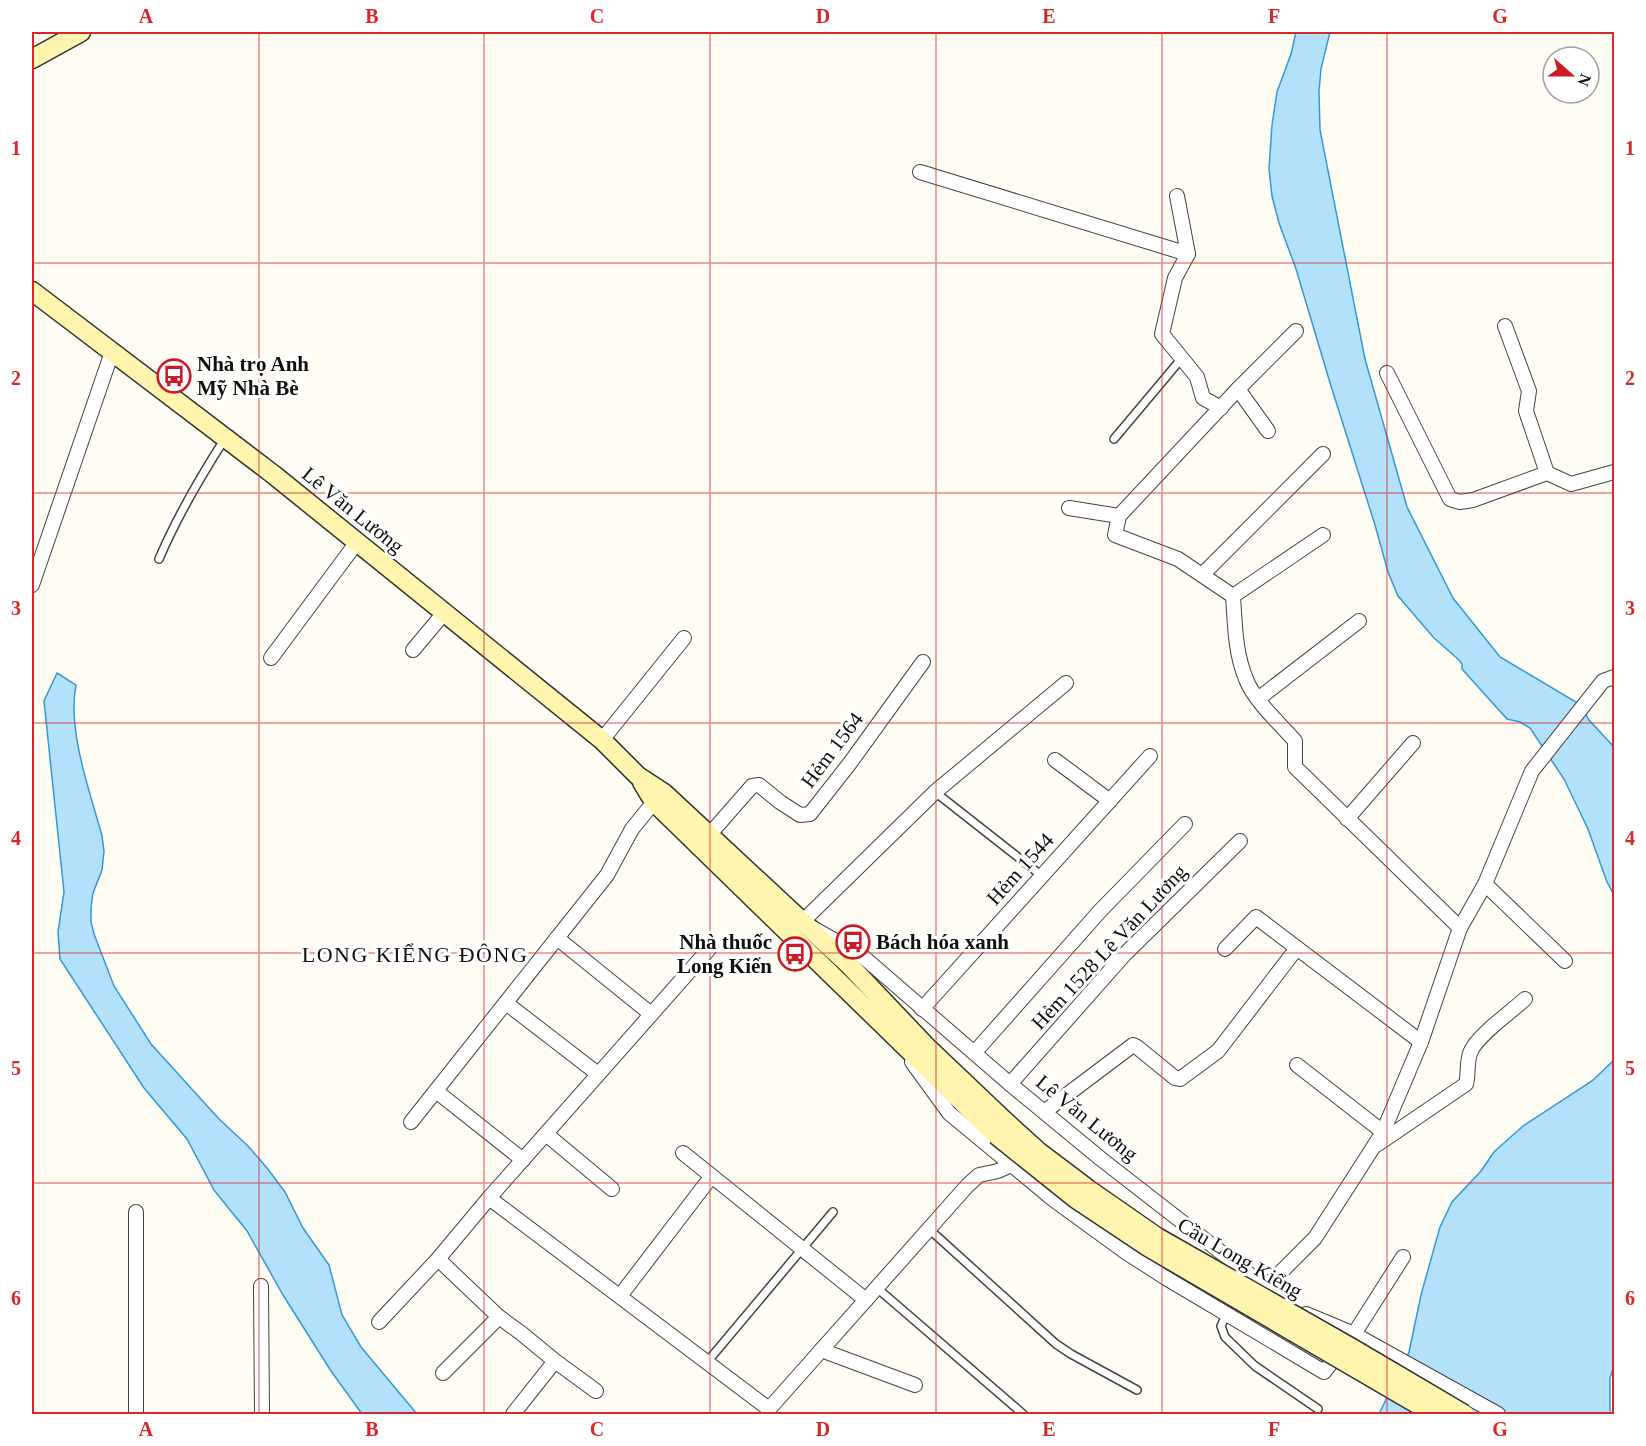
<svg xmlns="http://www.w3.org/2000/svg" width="1646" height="1446" viewBox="0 0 1646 1446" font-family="Georgia,serif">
<rect width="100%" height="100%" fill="#fffdf3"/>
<g fill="#b3e1fb" stroke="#3498d8" stroke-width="1.5">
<path d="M1296,32H1330L1321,69L1319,91L1320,130L1365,359L1407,507L1453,598L1500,657L1581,705L1589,720L1614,747V895L1607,882L1588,829L1564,779L1530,728L1520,722L1507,719L1462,669V664L1459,660L1434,638L1398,596L1388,572L1375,525L1331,386L1296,269L1279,223L1272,196L1269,169L1272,125L1277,92L1291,54Z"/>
<path d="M57,673L76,685C67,730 90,792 102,836L104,851L102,870L93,893L91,908V922L94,934L114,986L151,1044L219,1119L248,1146L267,1168L285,1192L303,1228L329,1265L342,1315L361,1347L417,1414H362L331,1371L283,1295L247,1231L214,1190L187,1139L144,1088L60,959L58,932L64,892L44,701Z"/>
<path d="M1614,1060V1366L1610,1378V1414H1379L1409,1352L1421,1295L1440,1227L1452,1202L1481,1171L1494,1152L1523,1126L1592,1081Z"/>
</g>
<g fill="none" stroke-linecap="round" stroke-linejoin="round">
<g stroke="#434343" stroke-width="10">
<g id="lane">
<path d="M1114,439L1182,358"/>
<path d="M159,559C177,517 199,479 224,440"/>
<path d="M935,792L1042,876"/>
<path d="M929,1229L1056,1344L1071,1354L1137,1390"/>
<path d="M877,1288L1023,1414"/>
<path d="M1226,1315L1221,1326L1225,1337L1255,1366L1318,1409"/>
<path d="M708,1361L833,1212"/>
</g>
</g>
<g stroke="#434343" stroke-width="16">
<g id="street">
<path d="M920,172L1188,254"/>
<path d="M1177,196L1188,254L1175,278L1162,334L1197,377L1203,398L1221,408"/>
<path d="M1505,326L1529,391L1526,411L1547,473L1571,484L1614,472"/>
<path d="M1296,331L1238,389L1119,516L1115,535L1178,559L1233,596C1235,624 1235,653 1246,679C1253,699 1281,725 1295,741V767L1460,928"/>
<path d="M1387,373L1450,499L1460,502L1473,500L1547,473"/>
<path d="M1238,389L1268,431"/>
<path d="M1069,508L1119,516"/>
<path d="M1202,575L1323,454"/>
<path d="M32,585L112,352"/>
<path d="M1233,596L1323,535"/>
<path d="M413,650L444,613"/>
<path d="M271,658L357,542"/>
<path d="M1066,683L935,792L802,922L861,955L1010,1084L1101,1159L1249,1274L1265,1288L1280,1297"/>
<path d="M1258,699L1359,621"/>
<path d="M602,740L684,638"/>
<path d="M1055,760L1110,801"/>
<path d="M1347,819L1413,743"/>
<path d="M710,834L752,786L759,785L780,802L800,815L810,814L850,763L923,662"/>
<path d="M1485,884L1565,961"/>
<path d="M557,938L651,1014"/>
<path d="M1225,949L1256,917L1421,1042"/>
<path d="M506,1003L598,1074"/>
<path d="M922,1009L1150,756"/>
<path d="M975,1052L1100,911L1185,824"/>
<path d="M912,1062L949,1113L1054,1200L1127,1253L1166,1278L1324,1372L1354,1334L1403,1257"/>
<path d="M1297,1065L1383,1132"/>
<path d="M1010,1084L1124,955L1240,841"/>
<path d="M436,1091L523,1160"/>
<path d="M1044,1112L1133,1045L1137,1047L1175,1078L1180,1079L1218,1051L1297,948"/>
<path d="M411,1122L607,875L632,829L654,802"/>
<path d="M546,1134L612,1189"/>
<path d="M1378,1144L1466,1084C1469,1074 1466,1061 1471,1051C1478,1035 1511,1012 1525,999"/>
<path d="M683,1153L866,1300"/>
<path d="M489,1198L769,1409L967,1186L979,1175L998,1171L1011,1165"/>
<path d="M136,1212V1414"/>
<path d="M438,1259L499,1317L521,1333L555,1361L596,1391"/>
<path d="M261,1286L262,1414"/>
<path d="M1265,1288L1315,1238L1383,1132L1421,1042L1460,928L1485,884L1532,771L1603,681L1614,677"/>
<path d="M620,1296L711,1177"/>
<path d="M1306,1314L1354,1334L1498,1414"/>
<path d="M379,1322L438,1259L489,1198L709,949"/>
<path d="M821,1350L915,1385"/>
<path d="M443,1373L499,1317"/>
<path d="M513,1414L555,1361"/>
</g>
</g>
<g stroke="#323232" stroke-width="21">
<g id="secondary">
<path d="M32,59L81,32"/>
<path d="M32,291L274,475L602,740L638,776L664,793L850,966L926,1046L1006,1122"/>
<path d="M642,782L654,802L996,1135"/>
</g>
</g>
<use href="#lane" stroke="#fff" stroke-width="7"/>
<use href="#street" stroke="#fff" stroke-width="14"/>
<use href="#secondary" stroke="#fff5ae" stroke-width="18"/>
<g stroke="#323232" stroke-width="21" stroke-linecap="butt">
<g id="secondary-bridge">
<path d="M1006,1122L1039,1152L1088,1189L1157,1237L1352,1348L1464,1414"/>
<path d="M996,1135L1076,1199L1148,1247L1434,1414"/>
</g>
</g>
<use href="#secondary-bridge" stroke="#fff5ae" stroke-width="18"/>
</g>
<path fill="none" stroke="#d62828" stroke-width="1.5" stroke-opacity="0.55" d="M259,32V1414M484,32V1414M710,32V1414M936,32V1414M1162,32V1414M1387,32V1414M32,263H1614M32,493H1614M32,723H1614M32,953H1614M32,1183H1614"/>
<defs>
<g id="bus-ring" transform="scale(1.725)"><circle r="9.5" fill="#fff" stroke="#cd1b26" stroke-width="1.5"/><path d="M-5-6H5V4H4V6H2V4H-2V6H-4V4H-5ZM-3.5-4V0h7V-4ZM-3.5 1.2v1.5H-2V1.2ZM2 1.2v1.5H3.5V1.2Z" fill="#cd1b26"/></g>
</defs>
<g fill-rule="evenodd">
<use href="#bus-ring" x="174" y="376"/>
<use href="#bus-ring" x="853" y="942"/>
<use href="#bus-ring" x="795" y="954"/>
</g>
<g text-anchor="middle" stroke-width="6" stroke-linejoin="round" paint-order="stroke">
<g font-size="21" font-weight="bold" fill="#101010" stroke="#fff" text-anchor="start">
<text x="197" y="371">Nhà trọ Anh<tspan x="197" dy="24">Mỹ Nhà Bè</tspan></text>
<text x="772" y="949" text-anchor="end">Nhà thuốc<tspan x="772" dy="24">Long Kiển</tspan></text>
<text x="876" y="949">Bách hóa xanh</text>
</g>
<g font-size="21" fill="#101010" stroke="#fff">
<text transform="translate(353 510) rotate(39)" y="7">Lê Văn Lương</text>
<text transform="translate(832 750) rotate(-53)" y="7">Hẻm 1564</text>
<text transform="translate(1020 869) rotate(-48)" y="7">Hẻm 1544</text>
<text transform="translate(1109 947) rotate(-47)" y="7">Hẻm 1528 Lê Văn Lương</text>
<text transform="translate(1087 1118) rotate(39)" y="7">Lê Văn Lương</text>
<text transform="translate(1240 1258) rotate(30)" y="7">Cầu Long Kiểng</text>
</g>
<g font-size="22" letter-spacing="1.5" fill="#101010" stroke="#fff">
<text x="415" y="962">LONG KIỂNG ĐÔNG</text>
</g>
</g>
<rect width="1646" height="1446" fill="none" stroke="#ffffff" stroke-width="66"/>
<g transform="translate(1571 75) rotate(111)"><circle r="28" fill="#ffffff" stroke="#9f9f9f" stroke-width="1.5"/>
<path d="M0-4.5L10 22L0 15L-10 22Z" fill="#cd1b26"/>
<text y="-9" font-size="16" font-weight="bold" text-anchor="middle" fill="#101010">N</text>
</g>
<rect x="33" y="33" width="1580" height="1380" fill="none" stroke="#d62828" stroke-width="2"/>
<g font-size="20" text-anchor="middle" font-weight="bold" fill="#d62828">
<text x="146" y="23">A</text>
<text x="372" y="23">B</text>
<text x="597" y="23">C</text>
<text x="823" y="23">D</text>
<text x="1049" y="23">E</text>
<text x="1274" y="23">F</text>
<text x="1500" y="23">G</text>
<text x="16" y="155">1</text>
<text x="1630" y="155">1</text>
<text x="16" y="385">2</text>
<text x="1630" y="385">2</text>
<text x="16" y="615">3</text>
<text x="1630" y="615">3</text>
<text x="16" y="845">4</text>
<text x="1630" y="845">4</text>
<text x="16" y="1075">5</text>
<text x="1630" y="1075">5</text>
<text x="16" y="1305">6</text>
<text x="1630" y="1305">6</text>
<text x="146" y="1436">A</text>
<text x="372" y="1436">B</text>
<text x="597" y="1436">C</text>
<text x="823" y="1436">D</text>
<text x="1049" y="1436">E</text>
<text x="1274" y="1436">F</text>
<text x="1500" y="1436">G</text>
</g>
</svg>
